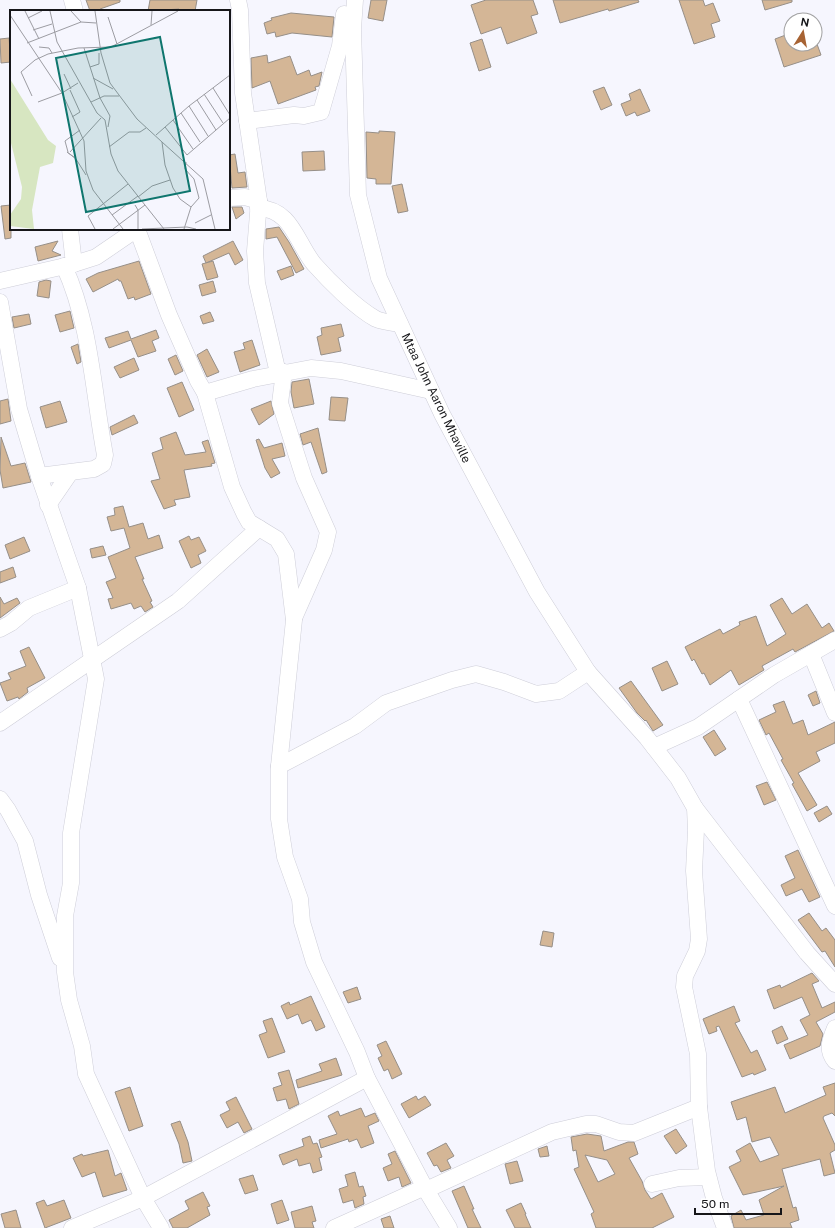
<svg xmlns="http://www.w3.org/2000/svg" width="835" height="1228" viewBox="0 0 835 1228" font-family="'Public Sans',sans-serif">
<rect width="100%" height="100%" fill="#f6f6fe"/>
<g fill="#d4b696" stroke="#968f88" fill-rule="evenodd">
<path d="M86,0H120V2L100,9V11H90Z"/>
<path d="M150,0H197L195,11H179V9L148,11Z"/>
<path d="M371,0H387L383,21L368,18Z"/>
<path d="M486,0H533L538,14L531,16L537,33L507,44L501,27L481,34L471,5Z"/>
<path d="M553,0H638L639,2L609,11L608,9L560,23Z"/>
<path d="M679,0H703L705,6L713,3L720,21L711,24L715,37L694,44Z"/>
<path d="M762,0H792V2L765,10Z"/>
<path d="M291,13L334,17L332,37L292,33L276,37L275,32L267,34L264,23L272,20L271,18Z"/>
<path d="M791,33V44H817L821,55L784,67L775,39Z"/>
<path d="M9,38L11,62L1,63L0,39Z"/>
<path d="M482,39L491,67L479,71L470,43Z"/>
<path d="M267,55L268,63L290,56L297,75L309,70L311,76L322,72L319,86L315,87L316,90L278,104L270,81L252,88L251,58Z"/>
<path d="M604,87L612,105L601,110L593,91Z"/>
<path d="M640,89L650,111L637,116L635,112L626,116L621,104L631,100L629,94Z"/>
<path d="M379,131L395,132L391,184H376V179L367,178L366,132L379,133Z"/>
<path d="M324,151L325,170L303,171L302,152Z"/>
<path d="M235,154L238,173L245,172L247,187L232,188L229,155Z"/>
<path d="M402,184L408,211L398,213L392,186Z"/>
<path d="M11,205V238L5,239L1,206Z"/>
<path d="M232,207H242L244,213L236,219Z"/>
<path d="M279,227L289,242L304,269L296,273L277,237L266,239V229Z"/>
<path d="M58,241L52,251L61,255L38,261L35,247Z"/>
<path d="M233,241L243,260L235,265L229,253L206,263L203,256Z"/>
<path d="M139,261L151,294L135,300L134,297L128,299L121,281H119L118,279L93,292L86,279L98,273Z"/>
<path d="M213,261L218,277L207,280L202,264Z"/>
<path d="M291,266L294,275L281,280L277,271Z"/>
<path d="M46,280L51,281L49,298L37,296L39,282Z"/>
<path d="M213,281L216,292L202,296L199,285Z"/>
<path d="M70,311L74,328L60,332L55,315Z"/>
<path d="M210,312L214,321L203,324L200,316Z"/>
<path d="M29,314L31,324L14,328L12,317Z"/>
<path d="M341,324L344,336L338,338L341,351L321,355L317,337L322,335L321,328Z"/>
<path d="M156,330L159,338L152,341L156,351L138,357L131,340L109,348L105,338L128,331L131,339Z"/>
<path d="M252,340L260,365L240,372L234,352L245,349L243,343Z"/>
<path d="M78,344L81,362L77,364L71,347Z"/>
<path d="M207,349L219,372L207,377L197,355Z"/>
<path d="M176,355L183,371L175,375L168,359Z"/>
<path d="M134,358L139,370L120,378L114,367Z"/>
<path d="M309,379L314,404L294,408L291,392L292,382Z"/>
<path d="M182,382L194,410L179,417L167,388Z"/>
<path d="M331,397L348,398L345,421L329,420Z"/>
<path d="M8,399L11,421L0,424V401Z"/>
<path d="M60,401L67,422L46,428L40,407Z"/>
<path d="M271,401L274,414L259,425L251,409Z"/>
<path d="M134,415L138,423L112,435L110,427Z"/>
<path d="M318,428L327,472L322,474L311,442L303,445L300,434Z"/>
<path d="M176,432L185,455L206,452L202,442L208,440L215,463L211,464L212,466L184,470L190,497L174,500L176,505L164,509L151,481L160,479L152,453L163,449L160,438Z"/>
<path d="M1,437L11,466L25,463L31,482L3,488L0,470Z"/>
<path d="M259,439L264,448L282,443L285,456L272,459L280,473L271,478L265,468L256,440Z"/>
<path d="M123,506L129,527L143,523L148,539L159,535L163,548L135,557L144,579H142L152,601L150,602L153,607L145,612L141,606L134,609L131,603L111,609L108,599L113,598L106,582L116,578L108,557L130,548L124,528L111,531L107,517L115,515L114,508Z"/>
<path d="M189,536L191,540L199,537L206,551L198,555L201,563L191,568L179,541Z"/>
<path d="M24,537L30,551L10,559L5,545Z"/>
<path d="M103,546L106,555L92,558L90,549Z"/>
<path d="M13,567L16,577L0,583V572Z"/>
<path d="M0,597L4,604L17,598L20,603L0,618Z"/>
<path d="M782,598L792,614L807,604L822,628L829,623L834,631L795,652L793,649L762,666L764,670L739,685L731,670L710,685L704,673L702,674L694,659L692,661L685,647L720,629L723,634L740,625L739,622L756,616L767,646L786,634L770,605Z"/>
<path d="M29,647L45,678L27,688L28,692L19,699L18,697L7,701L0,683L11,679L8,673L26,666L20,651Z"/>
<path d="M667,661L678,684L662,691L652,668Z"/>
<path d="M631,681L663,725L653,731L646,720L645,721L637,713L619,688Z"/>
<path d="M816,691L820,703L813,706L808,695Z"/>
<path d="M784,701L793,724L803,720L808,735L835,722V743L816,752L820,761L798,773L817,805L807,811L792,784L794,783L781,760L783,759L769,733L766,735L759,720L776,712L773,705Z"/>
<path d="M714,730L726,749L715,756L703,737Z"/>
<path d="M767,782L776,800L764,805L756,786Z"/>
<path d="M827,806L832,814L819,822L814,813Z"/>
<path d="M798,850L820,897L809,902L802,889L786,896L781,885L795,878L785,856Z"/>
<path d="M809,913L822,931L826,928L835,940V967L825,951L822,952L798,920Z"/>
<path d="M543,931L554,933L552,947L540,945Z"/>
<path d="M812,973L819,981L812,984L822,1008L835,1002V1012L816,1022L823,1034L820,1046L790,1059L784,1045L808,1035L800,1020L810,1015L802,997L774,1009L767,990L780,985L781,988Z"/>
<path d="M357,987L361,999L348,1003L343,992Z"/>
<path d="M311,996L325,1027L316,1031L311,1020L302,1024L298,1014L287,1019L281,1006L289,1002L290,1005Z"/>
<path d="M734,1006L740,1021L735,1023L751,1053L757,1050L766,1070L754,1075L753,1073L742,1077L719,1026L716,1027L717,1031L709,1034L703,1019Z"/>
<path d="M272,1018L285,1052L268,1058L259,1035L267,1032L263,1021Z"/>
<path d="M782,1026L788,1039L777,1044L772,1031Z"/>
<path d="M386,1041L402,1074L392,1079L388,1069L384,1071L378,1058L382,1056L377,1045Z"/>
<path d="M336,1058L342,1075L298,1088L296,1080L322,1071L319,1064Z"/>
<path d="M289,1070L299,1104L289,1109L286,1099L277,1101L273,1088L282,1085L278,1073Z"/>
<path d="M835,1083V1116L832,1113L824,1116L823,1118L835,1145V1150L830,1153L835,1173L824,1176L820,1159L782,1169L793,1208L796,1207L799,1220L790,1223L792,1228H734L731,1216L741,1210L746,1220L764,1215L759,1200L784,1186L743,1195L729,1167L741,1161L736,1151L750,1143L760,1162L779,1155L770,1137L752,1142L746,1117L737,1120L731,1102L775,1087L785,1113L826,1095L823,1087Z"/>
<path d="M130,1087L143,1126L129,1131L115,1092Z"/>
<path d="M416,1096L418,1100L425,1096L431,1105L409,1118L401,1104Z"/>
<path d="M236,1097L252,1129L244,1133L238,1122L227,1128L220,1115L230,1110L226,1102Z"/>
<path d="M361,1108L365,1117L375,1113L379,1121L368,1126L374,1143L361,1148L357,1139L349,1142L348,1139L321,1148L319,1140L337,1134L328,1116L338,1111L340,1116Z"/>
<path d="M180,1121L188,1142L192,1161L183,1163L179,1144L171,1124Z"/>
<path d="M676,1129L687,1146L676,1154L664,1136Z"/>
<path d="M587,1134L601,1136L604,1151L628,1142H634L638,1154L629,1158L642,1181L645,1190L651,1199L662,1193L674,1217L652,1228H596L591,1214L594,1212L574,1169L579,1167L576,1150L573,1151L571,1137ZM585,1155L607,1160L615,1174L598,1182Z"/>
<path d="M310,1136L313,1144L317,1143L322,1157L319,1158L322,1170L313,1173L310,1163L299,1166L297,1159L283,1165L279,1155L304,1146L302,1139Z"/>
<path d="M446,1143L454,1156L447,1160L451,1168L441,1172L437,1165L434,1166L427,1153Z"/>
<path d="M547,1146L549,1156L540,1157L538,1149Z"/>
<path d="M108,1150L115,1176L121,1173L127,1190L103,1197L95,1172L82,1177L73,1158L82,1154L83,1156Z"/>
<path d="M395,1151L411,1183L402,1187L399,1177L388,1181L383,1168L392,1164L388,1154Z"/>
<path d="M517,1161L523,1181L510,1184L505,1164Z"/>
<path d="M355,1172L359,1187L363,1186L366,1196L363,1197L364,1204L355,1208L353,1200L343,1203L339,1189L348,1186L345,1175Z"/>
<path d="M253,1175L258,1190L245,1194L239,1179Z"/>
<path d="M464,1186L474,1209H472L481,1228H468L452,1191Z"/>
<path d="M203,1192L210,1206L207,1207L210,1215L187,1228H173L169,1220L189,1209L185,1201Z"/>
<path d="M44,1200L47,1206L64,1200L71,1218L45,1228L36,1203Z"/>
<path d="M282,1200L289,1220L277,1224L271,1204Z"/>
<path d="M521,1203L526,1214H525L531,1228H515L506,1210Z"/>
<path d="M312,1206L316,1221L312,1222L314,1228H295L291,1212Z"/>
<path d="M16,1210L21,1228H5L1,1214Z"/>
<path d="M390,1216L394,1228H384L381,1219Z"/>
</g>
<g fill="none" stroke-linecap="round" stroke-linejoin="round">
<g stroke="#ceced8" stroke-width="17">
<g id="minor">
<path d="M72,0L75,11"/>
<path d="M238,0L240,10L243,93L259,201L255,251L257,283L278,373"/>
<path d="M355,0L353,29L358,195L379,278L442,414L537,592L588,672L647,738L678,778L695,808L696,830L694,871L699,939L697,951L685,976L684,987L698,1054L699,1107L707,1171L714,1198L725,1228"/>
<path d="M247,121L294,115L304,116L321,112L340,46L344,14"/>
<path d="M229,198L245,197L259,201"/>
<path d="M258,208C292,209 296,242 314,264C329,281 356,308 376,319C383,322 393,323 400,324"/>
<path d="M70,229L74,264"/>
<path d="M137,229L169,315L198,381L205,393L232,487L244,513L249,522L277,539L286,554L294,620L279,766V819L285,857L300,899L302,922L314,962L357,1052L367,1078L426,1190L449,1228"/>
<path d="M0,281L74,264L96,257L137,229"/>
<path d="M0,302L19,409L39,476L78,588L96,679L71,833V883L65,916V972L69,1000L82,1046L86,1074L143,1198L161,1228"/>
<path d="M284,372L280,403L304,478L328,532L324,550L294,618"/>
<path d="M205,393L253,379L311,368L341,371L431,391"/>
<path d="M39,476L94,469L103,464L105,455C93,392 91,325 64,266"/>
<path d="M48,505L70,473"/>
<path d="M0,629L11,623L29,608L78,588"/>
<path d="M811,654L835,713"/>
<path d="M739,699L835,906"/>
<path d="M0,723L178,601L259,528"/>
<path d="M654,747L698,727L774,675L835,640"/>
<path d="M279,766L355,726L386,703L452,680L476,674L504,682L536,694L559,691L588,672"/>
<path d="M0,799L8,810L25,841L39,895L60,958"/>
<path d="M695,808L807,953L835,984"/>
<path d="M835,1028C830,1040 826,1050 835,1061"/>
<path d="M652,1184L679,1178L708,1177"/>
<path d="M426,1190L552,1132L586,1124H596L619,1132L634,1133L699,1107"/>
<path d="M72,1228L143,1198L367,1078"/>
<path d="M334,1228L425,1187"/>
</g>
</g>
<use href="#minor" stroke="#fff" stroke-width="16"/>
</g>
<g text-anchor="middle" stroke-width="3.5" stroke-linejoin="round" paint-order="stroke">
<g font-size="12" fill="#161619" stroke="#fff">
<text transform="translate(436 398) rotate(64)" y="4">Mtaa John Aaron Mhaville</text>
</g>
</g>
<g transform="translate(10 10)">
<rect width="220" height="220" fill="#f6f6fe"/>
<path d="M0,69L38,130L46,136L43,153L30,157L22,200L24,219L0,216V205L11,189L12,177L0,129Z" fill="#d7e6c1"/>
<path fill="none" stroke="#9c9ca2" stroke-width="1" d="M15,1L29,29M40,1L47,32L87,103L95,110L101,144L108,161L154,219M61,1L71,12M85,1L91,43L100,73L127,109L152,132L155,155L163,178L170,189L181,197M0,5L52,83L74,131L76,161L83,180L113,219M98,7L107,34M18,8L32,1M141,15L142,1M23,20L42,14M17,33L71,12L86,13M29,37L39,38L42,43M74,38L90,88M80,57L89,54V43M54,64L61,79M83,68L103,79M203,78L220,105M60,80L70,102L62,107M52,83L68,73M194,84L213,113M22,86L11,62L25,50L38,44L68,38L101,37L168,1M90,88L100,106L98,117M187,90L206,120M28,92L52,83M81,92L94,86H109M179,96L198,126M171,103L190,132M163,110L183,139M155,117L177,145L220,108M146,125L179,96L220,65M152,132L193,169L205,219M99,137L119,122H130L136,118M58,142L55,131L70,120M60,142L91,108M64,147L57,142L66,149L76,165M128,187L142,176L160,170M125,195L128,200V219M102,205L128,186M185,213L201,205M85,219L78,206L118,174M103,219L135,195M132,219L177,217L186,219M174,219L181,197L189,188L184,169L175,159L176,152"/>
<path fill="#0f766e" fill-opacity="0.15" stroke="#0f766e" stroke-width="2" d="M150,27L180,181L76,202L46,48Z"/>
<rect width="220" height="220" fill="none" stroke="#161619" stroke-width="2"/>
</g>
<g transform="translate(803 32) rotate(11)"><circle r="19" fill="#ffffff" stroke="#a2a2a3"/>
<path d="M0-3L7 15L0 10L-7 15Z" fill="#a76333"/>
<text y="-6" font-size="11" font-weight="bold" text-anchor="middle" fill="#161619">N</text>
</g>
<path d="M695 1208v6h86v-6" fill="none" stroke="#161619" stroke-width="2"/>
<text x="701" y="1208" font-size="12" fill="#161619" stroke="#ffffff" stroke-width="3" paint-order="stroke">50 m</text>
</svg>
